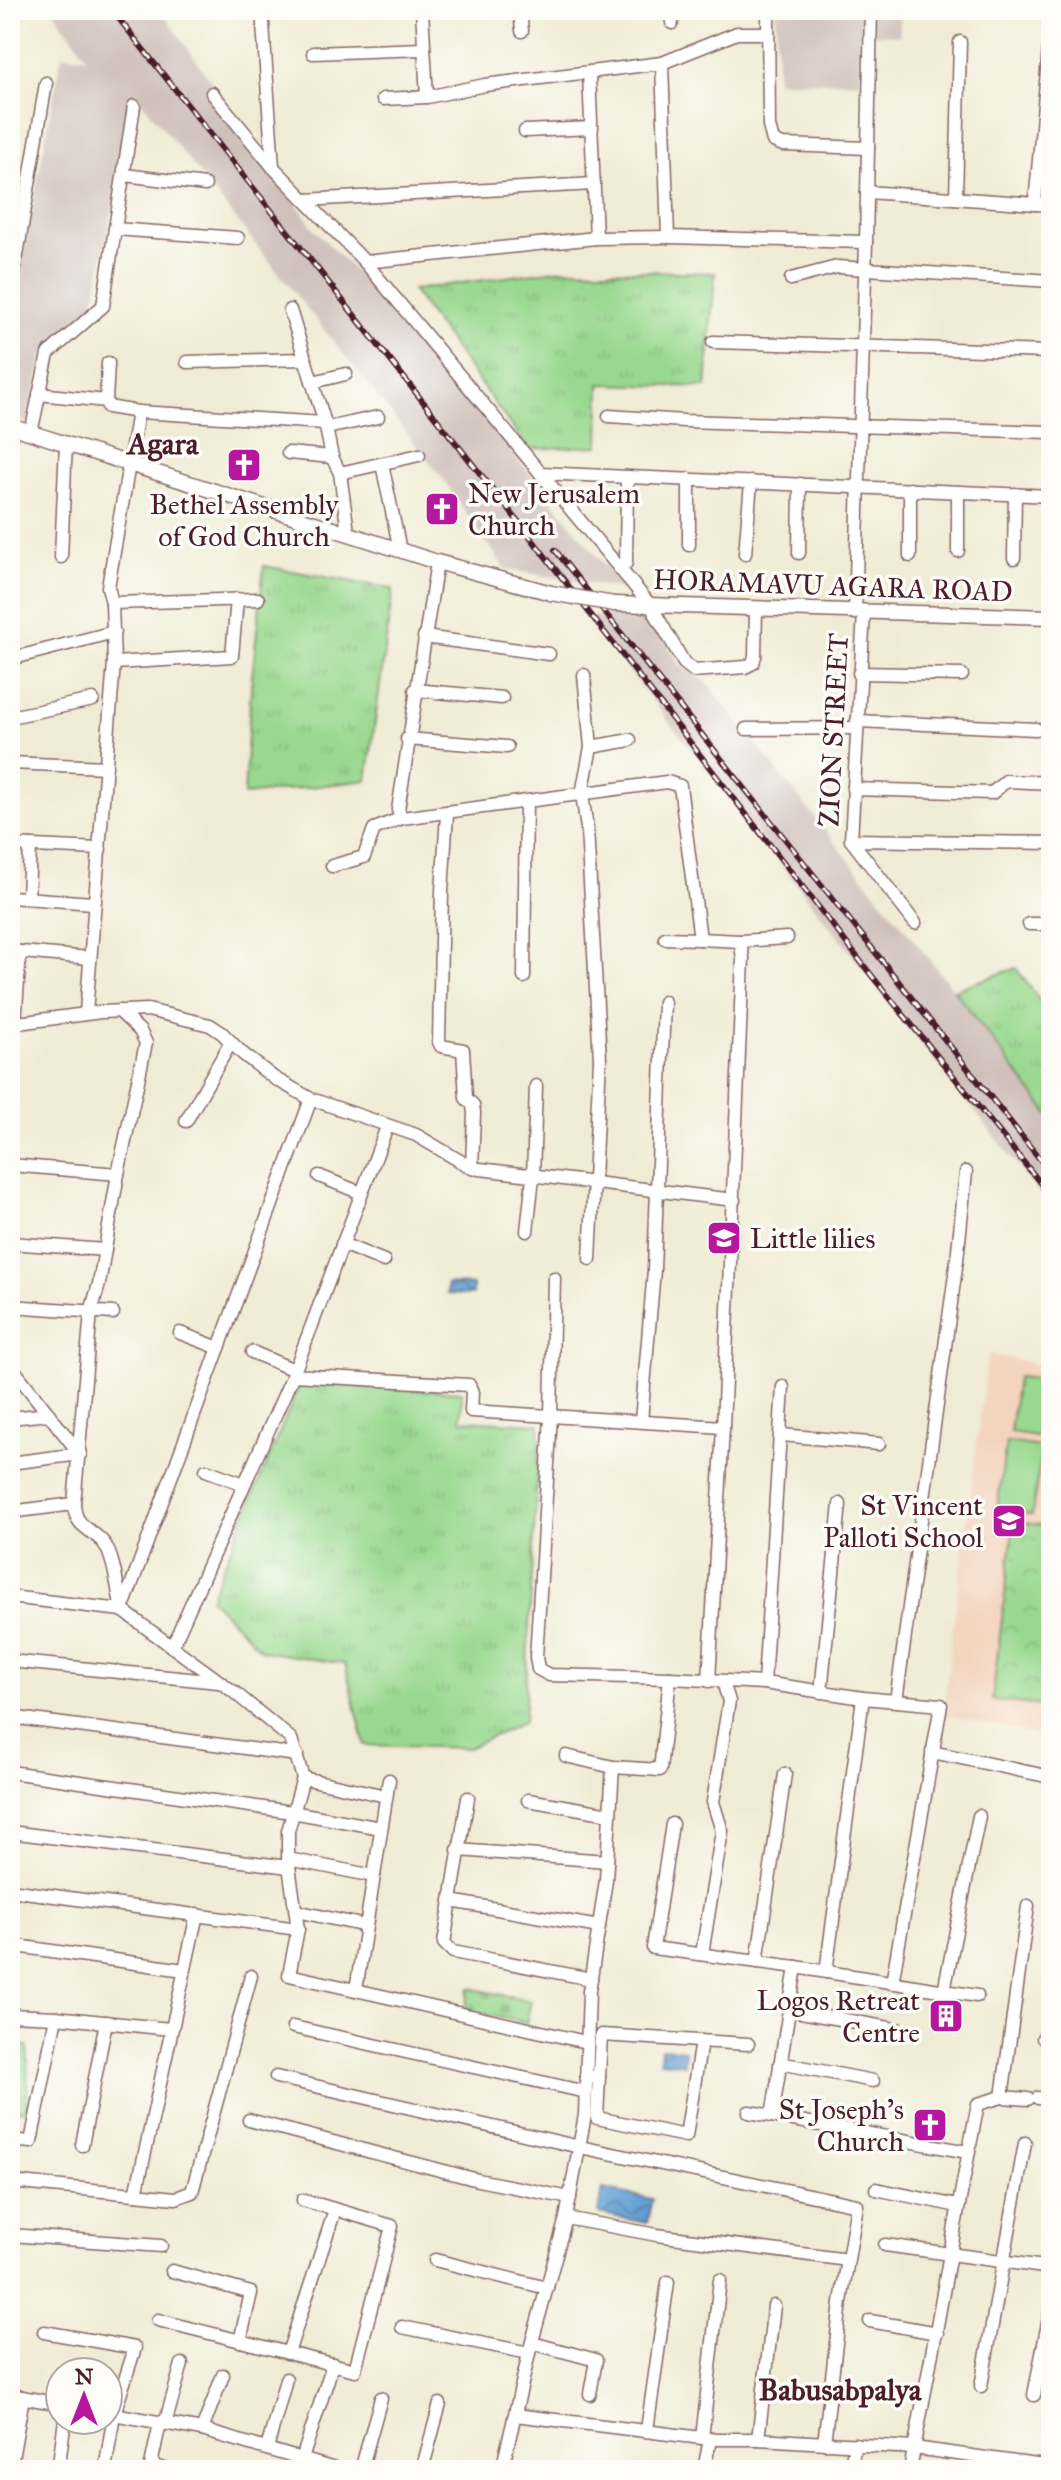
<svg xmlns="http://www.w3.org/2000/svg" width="1061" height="2480" viewBox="0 0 1061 2480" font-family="'IM FELL Great Primer',serif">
<defs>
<pattern id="grass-tufts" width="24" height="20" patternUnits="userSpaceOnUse" patternTransform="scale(2)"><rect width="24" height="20" fill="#99d98f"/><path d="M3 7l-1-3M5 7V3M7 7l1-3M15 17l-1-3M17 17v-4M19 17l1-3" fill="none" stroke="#85ba7c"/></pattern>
<pattern id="cemetery-stones" width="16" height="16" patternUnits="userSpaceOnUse" patternTransform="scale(2)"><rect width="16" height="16" fill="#99d98f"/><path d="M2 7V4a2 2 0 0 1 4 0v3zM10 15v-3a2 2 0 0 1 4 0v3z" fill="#85ba7c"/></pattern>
<pattern id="park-crowns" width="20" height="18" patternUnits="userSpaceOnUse" patternTransform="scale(2)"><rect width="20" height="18" fill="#99d98f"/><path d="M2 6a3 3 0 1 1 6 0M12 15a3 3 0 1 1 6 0" fill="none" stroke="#85ba7c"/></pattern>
<pattern id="water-waves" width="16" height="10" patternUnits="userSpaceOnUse" patternTransform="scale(2)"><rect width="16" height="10" fill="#609fd2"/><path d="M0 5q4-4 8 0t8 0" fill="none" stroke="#5181ab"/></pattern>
</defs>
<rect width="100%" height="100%" fill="#fdfcf7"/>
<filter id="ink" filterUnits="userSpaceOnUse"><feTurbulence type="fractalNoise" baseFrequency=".0125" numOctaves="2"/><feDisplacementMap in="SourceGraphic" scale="16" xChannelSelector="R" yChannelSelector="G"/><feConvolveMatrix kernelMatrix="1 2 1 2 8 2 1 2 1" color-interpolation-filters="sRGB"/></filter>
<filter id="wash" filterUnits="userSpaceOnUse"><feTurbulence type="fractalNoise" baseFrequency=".006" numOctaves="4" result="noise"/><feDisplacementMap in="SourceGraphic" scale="32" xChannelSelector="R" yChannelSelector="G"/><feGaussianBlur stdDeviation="1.8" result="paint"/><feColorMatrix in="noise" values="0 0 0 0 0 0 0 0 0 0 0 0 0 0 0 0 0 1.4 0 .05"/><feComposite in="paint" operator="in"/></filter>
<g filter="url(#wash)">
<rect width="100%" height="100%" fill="#f0ebd4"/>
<path fill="#f3d4be" d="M988,1354L1051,1367V1738L942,1714Z"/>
<g fill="#cfc0ba">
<path d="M53,10H161L314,229L419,338L624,589L505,569L440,475L135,93L95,298L89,310L42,355L29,423L10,418V319L62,55L87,57Z"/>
<path d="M776,10H899L900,35L859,34V82L777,81Z"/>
<path d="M650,615L680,665L705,681L954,990L1051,1117V1208L586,616Z"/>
</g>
<g fill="url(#grass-tufts)" stroke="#727c5d" stroke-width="2">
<path d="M563,269L715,273L706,387L600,384L599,446L528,449L412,290Z"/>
<path d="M264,566L393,589L367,780L244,795L251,687Z"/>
<path d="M1016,968L1051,1016V1117L954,990Z"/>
<path d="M300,1384L462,1392L461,1420L540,1424L524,1722L468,1748L365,1745L345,1664L262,1651L210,1598Z"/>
<path d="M10,2045L28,2046L27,2111L10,2109Z"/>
</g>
<path fill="url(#cemetery-stones)" stroke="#727c5d" stroke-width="2" d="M469,1988L531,2001L526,2023L465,2010Z"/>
<path fill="url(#park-crowns)" stroke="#727c5d" stroke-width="2" d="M1014,1522L1051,1526V1707L992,1700Z"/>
<g fill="#99d98f" stroke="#727c5d" stroke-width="2">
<path d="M1017,1377L1045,1380L1037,1436L1010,1432Z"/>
<path d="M1006,1442L1042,1447L1032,1515L997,1510Z"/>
</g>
<g fill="url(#water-waves)" stroke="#555f7e" stroke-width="2">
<path d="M447,1284L473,1285V1295L447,1294Z"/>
<path d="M661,2048L685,2050L684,2064L660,2061Z"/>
<path d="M603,2189L652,2199L647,2223L598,2213Z"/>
</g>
</g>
<g filter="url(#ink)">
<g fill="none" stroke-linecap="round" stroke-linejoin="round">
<g stroke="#846666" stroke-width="15">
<g id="minor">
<path d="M262,10L273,167"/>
<path d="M422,10L427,97"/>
<path d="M520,10L522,31"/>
<path d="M671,10L672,23"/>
<path d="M768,10L769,126L773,141L783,145L868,148"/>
<path d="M313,53L423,49"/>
<path d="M662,63L668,237L866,242L855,613"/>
<path d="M589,74L596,238"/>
<path d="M212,93L273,167L365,262L651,606L684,663L694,671L745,667L753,663L755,656L756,609"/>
<path d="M383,99L427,97L485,85L662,63L737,33H768"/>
<path d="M525,131L592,128"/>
<path d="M125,175L205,185"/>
<path d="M867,192L1051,205"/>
<path d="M956,198L960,42"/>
<path d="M305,200L594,184"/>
<path d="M1035,204L1049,49"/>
<path d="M115,229L238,238"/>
<path d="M866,242L871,10"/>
<path d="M365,262L596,238L668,237"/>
<path d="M791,279L837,267L1051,281"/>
<path d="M10,297L46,83"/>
<path d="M290,310L325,423L332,457L340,473L348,532"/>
<path d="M713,342L1051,352"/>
<path d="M187,362L304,359"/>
<path d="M313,382L346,374"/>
<path d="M39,394L106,401L108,407L138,412L325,423"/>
<path d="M106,401L108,363"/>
<path d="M609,416L684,421L1051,432"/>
<path d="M327,428L378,417"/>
<path d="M31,433L48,354L103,306L134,106"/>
<path d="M10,441L11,426"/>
<path d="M288,453L332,457"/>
<path d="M382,464L400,550"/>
<path d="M340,473L419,455"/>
<path d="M540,473L1051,496"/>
<path d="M910,489V556"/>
<path d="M958,492V551"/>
<path d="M689,545V479"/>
<path d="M799,553L800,484"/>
<path d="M745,554L751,482"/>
<path d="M61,557L66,443"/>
<path d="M1014,558L1015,494"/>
<path d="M626,563L627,477"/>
<path d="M112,603L258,599"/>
<path d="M864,613L851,840L915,923"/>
<path d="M424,637L549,654"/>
<path d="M10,659L114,632"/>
<path d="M114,663L232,656L237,599"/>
<path d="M859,673L962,675"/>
<path d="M584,675L591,747L582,794L587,829L600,1059L590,1259"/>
<path d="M415,690L502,698"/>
<path d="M10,717L93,700"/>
<path d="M857,721L1036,729"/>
<path d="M746,729L857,728"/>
<path d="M407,739L507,747"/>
<path d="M591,747L630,740"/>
<path d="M10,763L106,767"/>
<path d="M853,789L992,793L1006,781L1051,783"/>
<path d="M447,814L442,891L439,1042L441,1046L463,1050L466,1098L473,1105L474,1113L472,1168"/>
<path d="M402,818L398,810L437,562"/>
<path d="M851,840L1051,843"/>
<path d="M10,845L100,849"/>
<path d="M332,866L364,857L374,829L402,818L667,782L680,786L700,939L740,941L743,958L723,1427L709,1681"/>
<path d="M10,897L93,903"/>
<path d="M28,898L30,846"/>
<path d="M1029,924H1051"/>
<path d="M665,938L700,939"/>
<path d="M740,941L787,938"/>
<path d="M10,951L89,958"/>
<path d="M524,977L526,802"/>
<path d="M119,1011L140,1031L146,1043L118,1174L99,1284L91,1312L74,1504C75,1527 89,1527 103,1542C114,1555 118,1592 122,1610"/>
<path d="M86,1013L114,663L112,603L108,587L138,412"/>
<path d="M15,1023L20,952"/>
<path d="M10,1024L101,1012L148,1010L210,1025L222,1033L243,1054L274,1078L311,1099L416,1135L472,1168L734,1200"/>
<path d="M186,1121L231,1042"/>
<path d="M10,1165L118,1174"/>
<path d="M319,1176L361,1193"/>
<path d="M527,1231L533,1177L536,1086"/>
<path d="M10,1243L105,1250"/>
<path d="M342,1244L384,1261"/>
<path d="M554,1278L551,1416L536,1657L538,1669L549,1675L670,1678"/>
<path d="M10,1306L113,1313"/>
<path d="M180,1333L219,1348"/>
<path d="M252,1352L294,1370"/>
<path d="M10,1365L80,1454"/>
<path d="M293,1375L469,1385L472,1392L471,1411L723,1427"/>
<path d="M10,1418L49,1414"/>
<path d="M641,1421L654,1270L664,1002"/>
<path d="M782,1435L879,1444"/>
<path d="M10,1463L80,1454"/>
<path d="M206,1470L244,1484"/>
<path d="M10,1512L74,1504"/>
<path d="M10,1597L122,1610L234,1692L291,1739L303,1778L288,1831V1859L298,1929L289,1975L586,2042"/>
<path d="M122,1610L311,1099"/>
<path d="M172,1647L293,1375L387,1127"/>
<path d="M10,1661L218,1682"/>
<path d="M764,1683L783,1387"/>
<path d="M821,1692L840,1504"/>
<path d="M896,1701L957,1260L966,1172"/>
<path d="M10,1717L297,1755"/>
<path d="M932,1752L1051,1777"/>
<path d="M566,1756L613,1767L660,1770L670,1678L764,1683L863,1698L941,1705L892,1983"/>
<path d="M10,1772L292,1812L381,1828"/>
<path d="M303,1778L386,1796"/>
<path d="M468,1798L444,1943L453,1952L591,1979"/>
<path d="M528,1800L610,1814"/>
<path d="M672,1824L653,1948L796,1967L977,1996"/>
<path d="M10,1832L289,1867"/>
<path d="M458,1850L607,1861"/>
<path d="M288,1859L374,1876"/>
<path d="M10,1890L298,1929"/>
<path d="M451,1901L599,1927"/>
<path d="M296,1911L366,1926"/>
<path d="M10,1945L184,1970"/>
<path d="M702,1954L722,1831L713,1802L729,1701L723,1682"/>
<path d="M757,1962L785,1774"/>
<path d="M796,1967L772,2116L968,2152"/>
<path d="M826,1972L863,1698"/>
<path d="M356,1990L389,1780"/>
<path d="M944,1991L979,1816"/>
<path d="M790,2010L900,2030"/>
<path d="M10,2015L56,2017L170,2029"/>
<path d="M293,2027L586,2092"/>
<path d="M1043,2038L1051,2039"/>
<path d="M780,2063L873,2081"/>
<path d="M276,2077L580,2147L857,2205L841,2302L824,2443"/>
<path d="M586,2077H599L597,2118L686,2136L701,2041"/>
<path d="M599,2077L601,2035L748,2044"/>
<path d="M1002,2097L1028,2099"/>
<path d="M1038,2098L1051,2101"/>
<path d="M749,2112L772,2116"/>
<path d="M249,2120L478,2180L570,2198"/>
<path d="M10,2140L31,2142L56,2017"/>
<path d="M82,2145L106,2022"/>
<path d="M10,2182L176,2198L192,2192L251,1976"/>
<path d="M876,2189L958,2206"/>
<path d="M136,2194L197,1914"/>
<path d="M566,2218L657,2235L848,2260"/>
<path d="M10,2235L161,2246"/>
<path d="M885,2245L1051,2268"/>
<path d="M435,2260L547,2288"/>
<path d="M172,2271L251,2293L240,2341"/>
<path d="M158,2320L355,2370L392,2226L303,2200"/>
<path d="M870,2321L937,2333"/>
<path d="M402,2327L529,2353"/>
<path d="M44,2332L135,2348L114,2414L105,2470"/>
<path d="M532,2343L596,2360L590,2394"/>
<path d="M288,2353L335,2210"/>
<path d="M981,2386L1025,2143"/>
<path d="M10,2395L60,2404"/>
<path d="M1034,2395L1051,2308"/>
<path d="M108,2413L202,2430L338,2470"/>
<path d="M515,2415L710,2439H758L914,2448L1051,2467"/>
<path d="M160,2423L151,2465L167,2470"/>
<path d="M165,2424L182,2364"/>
<path d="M202,2430L223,2375"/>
<path d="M647,2430L668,2282"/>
<path d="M702,2438L720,2280"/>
<path d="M758,2439L774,2306"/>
<path d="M267,2449L286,2379"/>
<path d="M302,2459L333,2364"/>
<path d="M10,2470L23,2397"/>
<path d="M58,2470L65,2420"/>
<path d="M361,2470L381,2398"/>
<path d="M422,2470L440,2404"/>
<path d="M502,2470L530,2349L566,2218L585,2115L589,1991L606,1880L613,1767"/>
<path d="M704,2470L710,2439"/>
<path d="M850,2470L855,2444"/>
<path d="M910,2470C934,2348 954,2226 978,2104L1002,2097L1028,1906"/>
</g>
</g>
<g stroke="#846666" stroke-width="17">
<g id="tertiary">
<path d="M10,426L437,562L551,593"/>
<path d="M614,604L1051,617"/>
</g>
</g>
<use href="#minor" stroke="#fff" stroke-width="12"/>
<use href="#tertiary" stroke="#fff" stroke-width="14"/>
<g stroke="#4a1f2b" stroke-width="6">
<g id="rail">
<path d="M112,10L521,525L872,976L1051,1196"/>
<path d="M555,550L1051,1173"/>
</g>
</g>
<use href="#rail" stroke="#fdfcf7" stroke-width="3" stroke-dasharray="9" stroke-linecap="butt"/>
<g stroke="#846666" stroke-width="17" stroke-linecap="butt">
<path id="tertiary-bridge" d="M551,593L614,604"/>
</g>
<use href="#tertiary-bridge" stroke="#fff" stroke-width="14"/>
</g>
</g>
<defs>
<g id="church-square" transform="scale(1.8)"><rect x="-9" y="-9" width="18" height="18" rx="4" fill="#b5179e" stroke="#fdfcf7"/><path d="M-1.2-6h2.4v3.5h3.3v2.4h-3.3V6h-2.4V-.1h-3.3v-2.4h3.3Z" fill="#fff"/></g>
<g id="school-square" transform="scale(1.8)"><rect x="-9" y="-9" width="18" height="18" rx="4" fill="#b5179e" stroke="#fdfcf7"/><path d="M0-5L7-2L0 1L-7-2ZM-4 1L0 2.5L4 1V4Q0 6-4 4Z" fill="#fff"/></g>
<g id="building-square" transform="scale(1.8)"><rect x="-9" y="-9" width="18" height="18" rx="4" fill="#b5179e" stroke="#fdfcf7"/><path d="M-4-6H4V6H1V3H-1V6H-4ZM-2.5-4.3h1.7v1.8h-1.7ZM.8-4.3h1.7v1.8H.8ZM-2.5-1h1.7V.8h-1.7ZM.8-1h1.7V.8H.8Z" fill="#fff"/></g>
</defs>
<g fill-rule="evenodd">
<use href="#church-square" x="244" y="465"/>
<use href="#church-square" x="442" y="509"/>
<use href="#school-square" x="724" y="1238"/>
<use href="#school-square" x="1009" y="1521"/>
<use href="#building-square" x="946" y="2016"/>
<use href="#church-square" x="930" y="2125"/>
</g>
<g text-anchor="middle" stroke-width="7" stroke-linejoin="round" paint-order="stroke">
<g font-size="28" fill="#4a1f2b" stroke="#fdfcf7" text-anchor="end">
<text x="468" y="503" text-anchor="start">New Jerusalem<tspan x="468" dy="32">Church</tspan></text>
<text x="244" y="514" text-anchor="middle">Bethel Assembly<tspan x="244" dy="32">of God Church</tspan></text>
<text x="750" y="1248" text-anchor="start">Little lilies</text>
<text x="983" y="1515">St Vincent<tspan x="983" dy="32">Palloti School</tspan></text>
<text x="920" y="2010">Logos Retreat<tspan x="920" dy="32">Centre</tspan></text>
<text x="904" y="2119">St Joseph's<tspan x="904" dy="32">Church</tspan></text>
</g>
<g font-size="28" fill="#4a1f2b" stroke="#fdfcf7">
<text transform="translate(833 585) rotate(2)" y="10">HORAMAVU AGARA ROAD</text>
<text transform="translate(833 730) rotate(-87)" y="10">ZION STREET</text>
</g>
<g font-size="30" font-weight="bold" fill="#4a1f2b" stroke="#fdfcf7">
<text x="163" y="454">Agara</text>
<text x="840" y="2400">Babusabpalya</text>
</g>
</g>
<rect width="1061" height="2480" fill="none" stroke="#fdfcf7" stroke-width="40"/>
<g transform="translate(84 2396)"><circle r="38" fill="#fdfcf7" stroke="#b5a4a5" stroke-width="2"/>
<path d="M0-6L14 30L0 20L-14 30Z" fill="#b5179e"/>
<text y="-12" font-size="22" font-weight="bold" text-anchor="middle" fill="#4a1f2b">N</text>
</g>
</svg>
